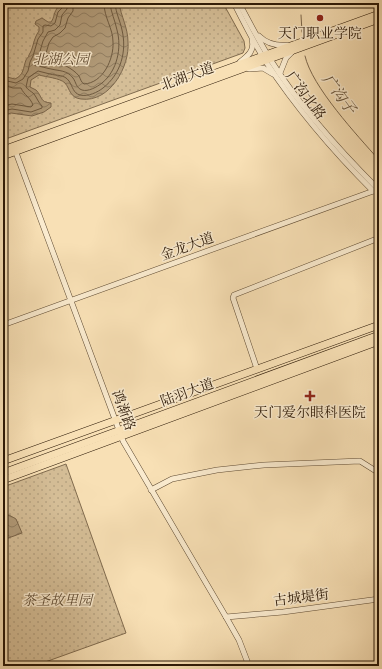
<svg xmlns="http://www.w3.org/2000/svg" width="382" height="669" viewBox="0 0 382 669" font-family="'IM FELL DW Pica','Noto Serif SC',serif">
<defs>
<pattern id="park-dots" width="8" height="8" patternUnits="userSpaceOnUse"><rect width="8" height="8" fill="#d5be97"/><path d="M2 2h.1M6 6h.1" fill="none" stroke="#b7a381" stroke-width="1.8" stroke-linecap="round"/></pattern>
<pattern id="water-waves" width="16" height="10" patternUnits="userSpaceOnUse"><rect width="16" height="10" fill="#b29c7a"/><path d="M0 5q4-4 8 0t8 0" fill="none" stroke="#917e62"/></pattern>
</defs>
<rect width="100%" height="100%" fill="#f8e0b5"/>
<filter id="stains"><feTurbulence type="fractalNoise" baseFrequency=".005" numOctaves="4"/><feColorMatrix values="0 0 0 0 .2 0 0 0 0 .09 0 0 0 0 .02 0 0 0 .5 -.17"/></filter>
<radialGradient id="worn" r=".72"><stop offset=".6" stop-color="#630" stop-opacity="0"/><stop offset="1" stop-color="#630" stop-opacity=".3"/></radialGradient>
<g fill="url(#park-dots)" stroke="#806b4e">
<path d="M3,3H223L244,41L245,48L243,53L3,140Z"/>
<path d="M66,464L126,633L34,666H3V487Z"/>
</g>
<g fill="url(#water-waves)" stroke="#7c674c">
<path d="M57,3H119C121,16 128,28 128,42C130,66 110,103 81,99C70,98 70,89 65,83C60,78 46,77 39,75L31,80L30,87C32,88 34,89 36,90C43,97 39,102 51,103V107L44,112L32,116L11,113L3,116V76L15,79C24,75 23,68 26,60C26,59 29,57 29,55C34,47 33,39 39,31V27L35,24L36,21L42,18L48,22H51C55,17 53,12 59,6Z"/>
<path d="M9,515L16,519L22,533L3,540V516Z"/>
</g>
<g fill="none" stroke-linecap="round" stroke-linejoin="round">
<g stroke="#6e5a40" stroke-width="1">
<path d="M67,3V9L62,15L60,25L55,30L48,32L43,41L38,58L34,65L36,66C41,66 45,68 51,69C59,71 67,70 73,78C76,82 76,88 82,90C88,92 97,87 102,83C117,71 122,48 117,30C115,20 111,13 110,3"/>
<path d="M73,3V11L68,18L65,28L60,33L53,37L49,43L44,60C50,65 59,62 66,66C70,68 76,72 79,76C81,80 81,82 84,84C103,83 114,59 113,42C113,28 104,18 104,3"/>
<path d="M3,80L16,83L23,79L28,71L30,62L33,56L38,39L43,32V26L45,25L51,26L55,23L58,12L62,8V3"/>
<path d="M3,85L13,88H21C24,95 30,97 33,105L31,107L12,104L3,106"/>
<path d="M3,111L12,109L31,112L42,108V106C38,102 37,98 34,94C31,91 28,90 26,87L28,78L38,71C42,72 46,73 50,74C57,76 64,74 69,81C73,87 73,93 80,95C88,97 98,92 103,88C121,74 127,51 122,30C120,20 116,14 115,3"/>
</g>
<g stroke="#7c674c" stroke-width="1">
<path d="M301,15L302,32"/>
<path d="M305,56C312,87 357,135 379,160"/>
</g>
<g stroke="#5e4a32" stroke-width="6">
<g id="minor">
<path d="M234,3C244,23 254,43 266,62C297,109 333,151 373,191"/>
<path d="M239,3C249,22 259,41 270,59C300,107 338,149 378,189"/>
<path d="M259,36C267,44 277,46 288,45"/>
<path d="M240,62C248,56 255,50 252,40"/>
<path d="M249,69L263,68L273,74"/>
<path d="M280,73L286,58L292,52"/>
<path d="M15,150L123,441L226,617L239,640L249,666"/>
<path d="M3,325L379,189"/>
<path d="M257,369L233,298L234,295L379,238"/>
<path d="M151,490L172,479L217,470L264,465L360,461L379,473"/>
<path d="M226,617L283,612L379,599"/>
</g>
</g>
<g stroke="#2b1806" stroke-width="8">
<g id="major">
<path d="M3,150L379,14"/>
<path d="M3,156L379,19"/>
<path d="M3,461L379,325"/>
<path d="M3,473L379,335"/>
<path d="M3,480L379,341"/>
</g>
</g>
<use href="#minor" stroke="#faebcf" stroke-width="5"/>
<use href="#major" stroke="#f8e0b5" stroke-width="7"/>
</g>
<g fill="#8f2418" stroke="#faebcf" stroke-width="1.5">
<circle cx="320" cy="18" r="4"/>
<path d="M308 390h4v4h4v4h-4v4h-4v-4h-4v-4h4z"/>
</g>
<g text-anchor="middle" stroke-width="3" stroke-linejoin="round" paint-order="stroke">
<g font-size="14" fill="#2b1806" stroke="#faebcf">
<text x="320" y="38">天门职业学院</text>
<text x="310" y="417">天门爱尔眼科医院</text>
</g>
<g font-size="14" font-style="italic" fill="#5e4a32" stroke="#faebcf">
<text x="61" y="64">北湖公园</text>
<text x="57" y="605">茶圣故里园</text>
</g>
<g font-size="14" fill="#2b1806" stroke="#faebcf">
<text transform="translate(187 76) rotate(-20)" y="5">北湖大道</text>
<text transform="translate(306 95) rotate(53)" y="5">广沟北路</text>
<text transform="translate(187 246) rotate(-20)" y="5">金龙大道</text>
<text transform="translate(187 392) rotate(-20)" y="5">陆羽大道</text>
<text transform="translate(124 410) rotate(70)" y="5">鸿渐路</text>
<text transform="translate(301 597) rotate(-7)" y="5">古城堤街</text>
</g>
<g font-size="15" font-style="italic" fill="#614d34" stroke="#faebcf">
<text transform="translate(339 94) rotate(53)" y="5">广沟子</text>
</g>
</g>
<rect width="382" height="669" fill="none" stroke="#f8e0b5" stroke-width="16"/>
<rect x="4" y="4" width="374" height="661" fill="none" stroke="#2b1806" stroke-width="2"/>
<rect x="8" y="8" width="366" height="653" fill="none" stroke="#2b1806"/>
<rect width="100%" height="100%" filter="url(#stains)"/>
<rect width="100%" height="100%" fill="url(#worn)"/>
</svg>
